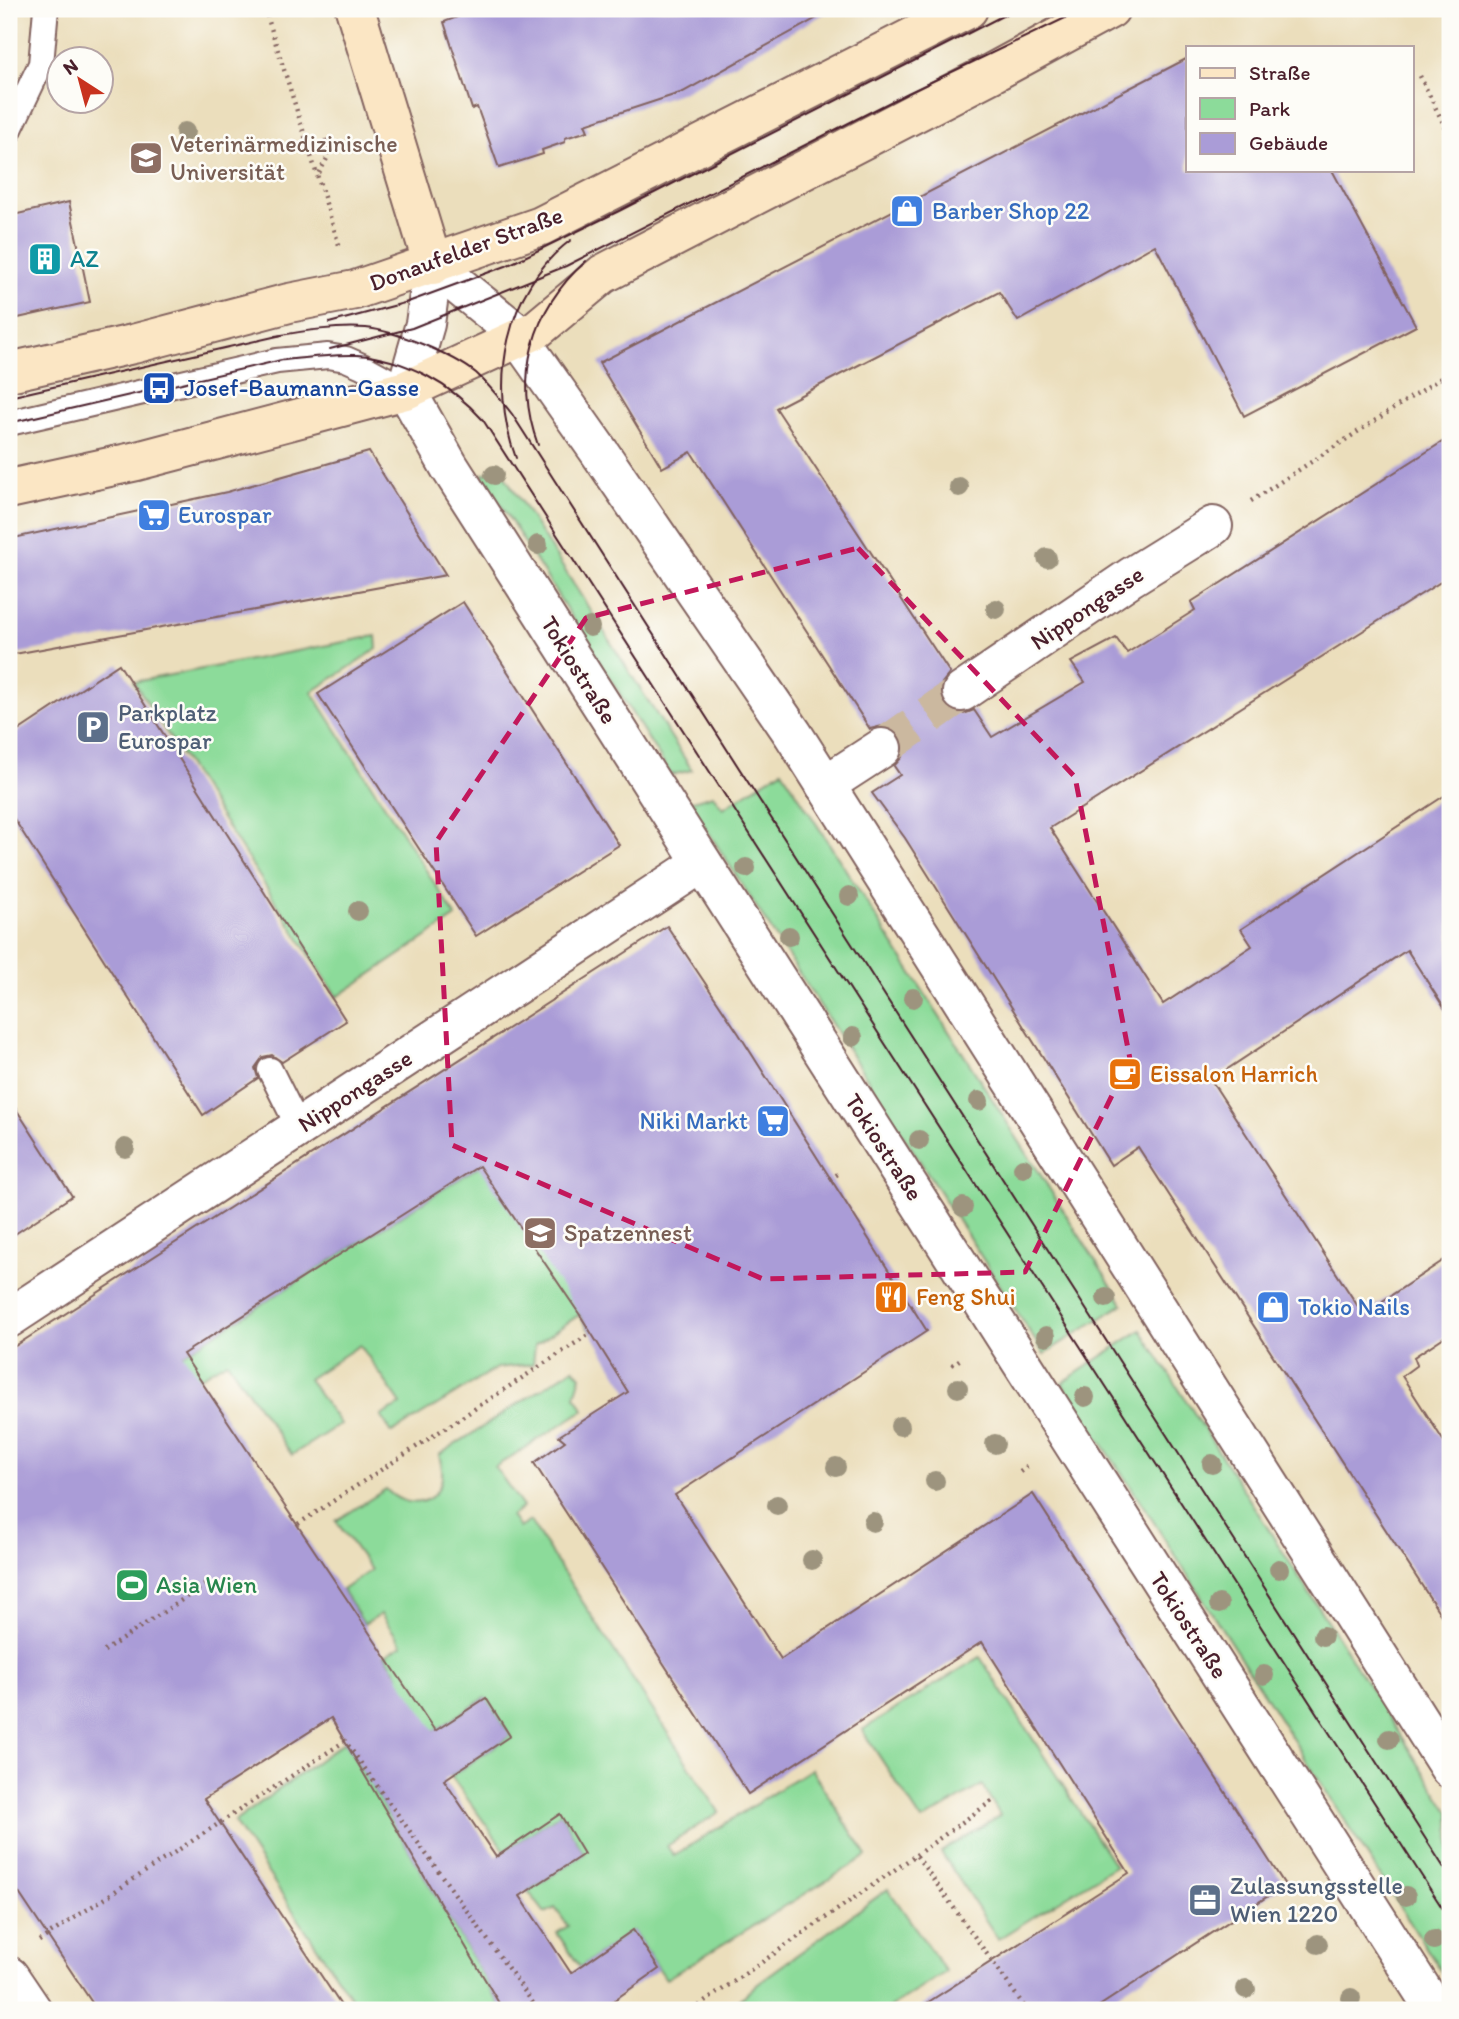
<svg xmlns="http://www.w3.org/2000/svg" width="1459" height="2019" viewBox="0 0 1459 2019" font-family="Itim,sans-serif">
<rect width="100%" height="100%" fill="#fdfcf7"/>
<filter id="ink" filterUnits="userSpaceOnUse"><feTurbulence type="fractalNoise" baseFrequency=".0143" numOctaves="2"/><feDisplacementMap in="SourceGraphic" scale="14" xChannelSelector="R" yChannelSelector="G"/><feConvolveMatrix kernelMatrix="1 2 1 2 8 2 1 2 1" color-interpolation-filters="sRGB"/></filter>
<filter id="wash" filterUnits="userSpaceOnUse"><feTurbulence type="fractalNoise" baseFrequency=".00686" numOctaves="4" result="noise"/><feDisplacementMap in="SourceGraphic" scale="28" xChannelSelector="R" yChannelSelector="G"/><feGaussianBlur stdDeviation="1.57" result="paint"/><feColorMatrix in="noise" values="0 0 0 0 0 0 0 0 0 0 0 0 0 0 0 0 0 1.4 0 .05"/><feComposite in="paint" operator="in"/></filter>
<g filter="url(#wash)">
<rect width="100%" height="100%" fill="#ebdebc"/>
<g fill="#8cdb9a" stroke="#6b7d62" stroke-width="2">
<path d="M499,467L692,770L671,775L482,475Z"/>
<path d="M376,636L377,649L312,692L456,917L337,997L134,682Z"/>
<path d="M782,770L1123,1304L1044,1354L689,802L713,795L723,808Z"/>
<path d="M484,1163L680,1276L591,1333L579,1315L535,1345L533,1364L497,1368L392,1433L381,1416L401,1404L360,1345L308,1379L340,1424L292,1455L227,1361L193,1381L177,1358Z"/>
<path d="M1141,1330L1450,1813V1985L1146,1510L1062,1383Z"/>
<path d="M574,1368L581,1376L575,1396L584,1410L495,1467L523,1507L511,1516L519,1528L530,1521L719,1812L667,1846L674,1856L811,1769L867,1856L666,1979L633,1931L580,1967L557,1933L568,1926L555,1908L545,1913L528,1891L584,1854L560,1814L505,1851L451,1776L510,1736L485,1698L426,1737L389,1682L398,1675L385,1655L402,1645L381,1614L364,1624L342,1590L371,1570L336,1521L386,1489C404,1509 436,1508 442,1478C443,1470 441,1463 439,1455Z"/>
<path d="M980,1657L1115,1866L998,1939L941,1852L1000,1815L982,1785L922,1821L862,1730Z"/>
<path d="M345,1741L503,2010H359L234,1822Z"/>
<path d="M888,1889L946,1972L886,2010H729L758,1983Z"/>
</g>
<g id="blocks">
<g fill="#aa9cd7">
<path d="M478,9H833L683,92L585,124L588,131L565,138V142L542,150L543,154L499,168L477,107L472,109L444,22Z"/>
<path d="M1188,58V170H1332L1416,326L1244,416L1155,245L1018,321L999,292L776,408L950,673L942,683L940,693L944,704L953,712L964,714L974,710L992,737L1085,682L1071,662L1116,638L1127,653L1195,610L1191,602L1450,437V576L1050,828L1163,1004L1252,946L1241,929L1450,792V1017L1407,950L1211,1080L1363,1314L1450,1256V1333L1414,1357L1417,1365L1402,1376L1450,1451V1629L1138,1147L1111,1165L905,838L872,793L900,775L894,766L902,757L904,748L900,736L892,729L882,726L870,729L691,452L662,468L599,363Z"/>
<path d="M69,202L90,302L9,320V216Z"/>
<path d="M369,452L446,575L9,655V539L227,492Z"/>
<path d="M463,602L619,845L476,936L318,694Z"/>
<path d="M119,664L346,1021L282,1062L272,1055L263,1057L255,1068L258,1078L203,1115L9,811V737Z"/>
<path d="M667,926L739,1034L927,1331L675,1495L781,1659L1033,1494L1285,1885L1093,2010H916L1129,1873L982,1642L748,1794L534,1463L565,1441L559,1436L628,1392L580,1315L479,1166L183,1354L435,1731L486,1698L510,1736L444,1780L496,1857L560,1814L584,1854L520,1896L571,1973L633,1930L659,1969L600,2010H503L331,1718L204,1799L344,2010H97L9,1878V1350Z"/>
<path d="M9,1098L72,1196L9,1238Z"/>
</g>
</g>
</g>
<g filter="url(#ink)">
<use href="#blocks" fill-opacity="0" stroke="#82625e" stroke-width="2"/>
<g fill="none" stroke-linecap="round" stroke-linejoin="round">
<path stroke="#cbb89f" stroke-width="38" stroke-dasharray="38 19" stroke-linecap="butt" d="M882,748L962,692"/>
<g stroke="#82625e" stroke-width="28">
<g id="lane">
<path d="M9,131L41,64L46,9"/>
<path d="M9,423L277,361L328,356L346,359L362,366L406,390"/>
<path d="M270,1070L299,1128"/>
</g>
</g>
<g stroke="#82625e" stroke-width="42">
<g id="street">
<path d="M433,265L425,324L406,390L449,466L1435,2010"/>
<path d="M433,265L512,329L519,338L598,450L793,734L1450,1769"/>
<path d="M962,692L1131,577L1213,526"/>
<path d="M825,785L882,748"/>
<path d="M9,1318L702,863"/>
<path d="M9,1976L32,2010"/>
</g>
</g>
<g stroke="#82625e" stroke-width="42">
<g id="secondary">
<path d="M355,9L433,265"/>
<path d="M9,372L133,344L289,303L355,290L541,226L968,9"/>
<path d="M9,489L137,461L406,390L536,330L603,274L990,74L1110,9"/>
</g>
</g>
<g stroke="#82625e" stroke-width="4.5" stroke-dasharray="2 5" stroke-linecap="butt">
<path d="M265,9L339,245"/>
<path d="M1420,76L1450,137"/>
<path d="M319,173L329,155L325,135"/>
<path d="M1251,501L1450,372"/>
<path d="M830,1179L841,1172"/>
<path d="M952,1365L962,1358"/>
<path d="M1020,1472L1031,1464"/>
<path d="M298,1524L591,1333"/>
<path d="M104,1651L206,1584"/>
<path d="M916,1855L992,1801"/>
<path d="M39,1941L345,1741L538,2010"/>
<path d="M693,2010L916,1855L1027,2010"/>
</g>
<use href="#lane" stroke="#fff" stroke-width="24"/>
<use href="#street" stroke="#fff" stroke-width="38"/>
<use href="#secondary" stroke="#fbe6c4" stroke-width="38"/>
<g stroke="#4a1f2b" stroke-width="2">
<path d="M329,323L408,302L506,266L619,211L1016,9"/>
<path d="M275,336C304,331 336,326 366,328C396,331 452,354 476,373C489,385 501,400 512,414L1450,1877"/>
<path d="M330,349L412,328L566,266L908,93L1084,9"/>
<path d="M277,361C303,358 330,354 357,355C405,358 452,385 483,420L1450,1920"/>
<path d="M9,397L282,335"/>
<path d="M9,423L286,359"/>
<path d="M538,445C513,377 532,309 586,261"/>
<path d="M516,458C488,384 505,289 571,240"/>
</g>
</g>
<g fill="#9d947e">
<circle cx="185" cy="132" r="10"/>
<circle cx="494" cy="475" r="10"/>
<circle cx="959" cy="487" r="10"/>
<circle cx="538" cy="545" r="10"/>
<circle cx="1047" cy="558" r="10"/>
<circle cx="996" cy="609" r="10"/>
<circle cx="590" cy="627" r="10"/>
<circle cx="746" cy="868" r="10"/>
<circle cx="849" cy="896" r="10"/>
<circle cx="358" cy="911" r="10"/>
<circle cx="789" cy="936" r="10"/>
<circle cx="913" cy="998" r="10"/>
<circle cx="853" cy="1037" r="10"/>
<circle cx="979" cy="1101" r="10"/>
<circle cx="919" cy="1140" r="10"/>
<circle cx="125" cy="1148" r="10"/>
<circle cx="1023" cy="1168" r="10"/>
<circle cx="963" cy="1207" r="10"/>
<circle cx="1106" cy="1298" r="10"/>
<circle cx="1046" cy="1336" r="10"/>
<circle cx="958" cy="1388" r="10"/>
<circle cx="1085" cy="1397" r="10"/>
<circle cx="900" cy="1426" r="10"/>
<circle cx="995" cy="1444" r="10"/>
<circle cx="1212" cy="1464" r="10"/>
<circle cx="836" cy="1467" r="10"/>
<circle cx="935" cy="1481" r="10"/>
<circle cx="777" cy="1505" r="10"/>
<circle cx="873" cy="1522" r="10"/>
<circle cx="812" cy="1560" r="10"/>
<circle cx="1279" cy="1569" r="10"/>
<circle cx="1219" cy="1604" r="10"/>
<circle cx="1323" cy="1636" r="10"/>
<circle cx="1264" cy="1675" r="10"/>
<circle cx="1389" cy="1739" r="10"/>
<circle cx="1406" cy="1896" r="10"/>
<circle cx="1434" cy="1940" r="10"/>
<circle cx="1318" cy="1944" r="10"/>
<circle cx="1246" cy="1989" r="10"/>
<circle cx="1351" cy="1998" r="10"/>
</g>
</g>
<path fill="none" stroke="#c2185b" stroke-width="5" stroke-dasharray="14 9" stroke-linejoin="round" d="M858,548L1075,777L1130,1059L1025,1272L763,1279L452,1145L436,842L586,618Z"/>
<defs>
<g id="university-square" transform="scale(1.75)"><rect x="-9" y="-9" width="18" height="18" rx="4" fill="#8d6e63" stroke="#fdfcf7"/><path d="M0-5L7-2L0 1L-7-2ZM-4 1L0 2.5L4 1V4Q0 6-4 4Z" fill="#fff"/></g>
<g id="shop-square" transform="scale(1.75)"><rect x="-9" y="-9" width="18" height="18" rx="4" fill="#3f7fe0" stroke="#fdfcf7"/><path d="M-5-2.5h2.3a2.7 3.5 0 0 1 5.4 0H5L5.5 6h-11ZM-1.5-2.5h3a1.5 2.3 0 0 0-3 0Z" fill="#fff"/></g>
<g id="building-square" transform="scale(1.75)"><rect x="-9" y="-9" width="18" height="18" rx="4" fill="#0f9aa8" stroke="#fdfcf7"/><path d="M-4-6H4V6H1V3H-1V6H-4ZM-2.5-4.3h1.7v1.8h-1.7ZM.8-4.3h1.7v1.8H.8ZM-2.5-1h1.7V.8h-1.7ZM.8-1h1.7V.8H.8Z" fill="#fff"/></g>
<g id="bus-square" transform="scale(1.75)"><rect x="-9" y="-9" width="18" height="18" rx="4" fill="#1a4fb4" stroke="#fdfcf7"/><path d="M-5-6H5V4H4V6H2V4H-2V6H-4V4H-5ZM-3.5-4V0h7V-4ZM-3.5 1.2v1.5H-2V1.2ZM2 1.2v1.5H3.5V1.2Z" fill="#fff"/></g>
<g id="supermarket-square" transform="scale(1.75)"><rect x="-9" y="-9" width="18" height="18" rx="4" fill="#3f7fe0" stroke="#fdfcf7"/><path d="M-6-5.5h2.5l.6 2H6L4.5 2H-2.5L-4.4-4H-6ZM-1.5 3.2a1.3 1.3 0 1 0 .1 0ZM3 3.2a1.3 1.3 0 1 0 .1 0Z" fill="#fff"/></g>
<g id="parking-square" transform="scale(1.75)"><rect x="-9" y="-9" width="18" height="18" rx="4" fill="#5c6f8a" stroke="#fdfcf7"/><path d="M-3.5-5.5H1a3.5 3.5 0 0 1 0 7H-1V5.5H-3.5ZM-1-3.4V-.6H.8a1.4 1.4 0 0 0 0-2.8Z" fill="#fff"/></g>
<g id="cafe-square" transform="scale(1.75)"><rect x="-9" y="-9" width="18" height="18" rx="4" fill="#e8710a" stroke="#fdfcf7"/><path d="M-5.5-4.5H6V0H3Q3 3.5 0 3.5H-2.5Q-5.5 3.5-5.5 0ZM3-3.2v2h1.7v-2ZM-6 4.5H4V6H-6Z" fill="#fff"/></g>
<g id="school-square" transform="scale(1.75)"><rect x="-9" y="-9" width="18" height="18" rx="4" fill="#8d6e63" stroke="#fdfcf7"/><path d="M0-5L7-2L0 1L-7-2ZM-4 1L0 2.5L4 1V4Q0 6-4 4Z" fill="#fff"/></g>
<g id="restaurant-square" transform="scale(1.75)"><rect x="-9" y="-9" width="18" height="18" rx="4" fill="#e8710a" stroke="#fdfcf7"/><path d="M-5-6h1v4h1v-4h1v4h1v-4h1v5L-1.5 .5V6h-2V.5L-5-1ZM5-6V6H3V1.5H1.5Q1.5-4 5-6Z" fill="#fff"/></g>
<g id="stadium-square" transform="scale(1.75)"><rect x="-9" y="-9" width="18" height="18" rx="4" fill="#2e9e5b" stroke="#fdfcf7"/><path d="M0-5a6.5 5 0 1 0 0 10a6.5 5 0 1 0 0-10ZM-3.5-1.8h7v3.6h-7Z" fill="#fff"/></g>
<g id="office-square" transform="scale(1.75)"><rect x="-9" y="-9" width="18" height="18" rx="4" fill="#5c6f8a" stroke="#fdfcf7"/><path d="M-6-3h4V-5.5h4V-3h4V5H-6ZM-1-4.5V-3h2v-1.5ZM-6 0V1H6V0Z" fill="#fff"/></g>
</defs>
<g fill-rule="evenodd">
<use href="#university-square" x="146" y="158"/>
<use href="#shop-square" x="907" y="211"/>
<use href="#building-square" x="45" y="259"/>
<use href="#bus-square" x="159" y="388"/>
<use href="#supermarket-square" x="154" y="515"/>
<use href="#parking-square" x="93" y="727"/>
<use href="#cafe-square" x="1125" y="1074"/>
<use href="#supermarket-square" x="773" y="1121"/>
<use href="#school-square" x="540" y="1233"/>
<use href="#restaurant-square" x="891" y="1297"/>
<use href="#shop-square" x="1273" y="1307"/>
<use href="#stadium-square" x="132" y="1585"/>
<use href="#office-square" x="1205" y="1900"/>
</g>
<g text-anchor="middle" stroke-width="5" stroke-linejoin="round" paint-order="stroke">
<g font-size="24" fill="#785e54" stroke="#fdfcf7" text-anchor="start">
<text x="170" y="152">Veterinärmedizinische<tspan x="170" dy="28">Universität</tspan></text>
<text x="564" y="1241">Spatzennest</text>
</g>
<g font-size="24" fill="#366cbe" stroke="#fdfcf7" text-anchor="start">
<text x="932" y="219">Barber Shop 22</text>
<text x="178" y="523">Eurospar</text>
<text x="748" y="1129" text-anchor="end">Niki Markt</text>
<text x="1298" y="1315">Tokio Nails</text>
</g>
<g font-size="24" fill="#4a1f2b" stroke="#fdfcf7">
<text transform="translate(466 249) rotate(-20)" y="8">Donaufelder Straße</text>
<text transform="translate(1087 608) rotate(-34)" y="8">Nippongasse</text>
<text transform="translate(579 670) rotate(58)" y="8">Tokiostraße</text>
<text transform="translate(355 1091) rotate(-33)" y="8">Nippongasse</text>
<text transform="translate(884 1147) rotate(57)" y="8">Tokiostraße</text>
<text transform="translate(1189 1625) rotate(57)" y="8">Tokiostraße</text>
</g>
<g font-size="24" fill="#0d838f" stroke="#fdfcf7" text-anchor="start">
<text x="70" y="267">AZ</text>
</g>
<g font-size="24" fill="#164399" stroke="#fdfcf7" text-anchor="start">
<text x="184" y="396">Josef-Baumann-Gasse</text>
</g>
<g font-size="24" fill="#4e5e75" stroke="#fdfcf7" text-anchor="start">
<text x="118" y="721">Parkplatz<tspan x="118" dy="28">Eurospar</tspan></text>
<text x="1230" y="1894">Zulassungsstelle<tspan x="1230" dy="28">Wien 1220</tspan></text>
</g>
<g font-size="24" fill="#c56008" stroke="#fdfcf7" text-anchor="start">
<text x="1150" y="1082">Eissalon Harrich</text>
<text x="916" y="1305">Feng Shui</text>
</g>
<g font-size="24" fill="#27864d" stroke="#fdfcf7" text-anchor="start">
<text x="156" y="1593">Asia Wien</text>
</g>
</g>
<rect width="1459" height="2019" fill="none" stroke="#fdfcf7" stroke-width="35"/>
<rect x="1186" y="46" width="228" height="126" fill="#fdfcf7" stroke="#b5a4a5" stroke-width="2"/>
<rect x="1200" y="68" width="35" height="10" fill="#fbe6c4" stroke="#b5a4a5" stroke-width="2"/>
<text x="1249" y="80" font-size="21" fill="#4a1f2b">Straße</text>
<rect x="1200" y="98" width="35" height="21" fill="#8cdb9a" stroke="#b5a4a5" stroke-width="2"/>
<text x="1249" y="116" font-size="21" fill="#4a1f2b">Park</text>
<rect x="1200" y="133" width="35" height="21" fill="#aa9cd7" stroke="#b5a4a5" stroke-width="2"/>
<text x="1249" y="150" font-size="21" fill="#4a1f2b">Gebäude</text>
<g transform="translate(80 80) rotate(324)"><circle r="33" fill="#fdfcf7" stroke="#b5a4a5" stroke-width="2"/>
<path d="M0-5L12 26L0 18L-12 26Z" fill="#c8321e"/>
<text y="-10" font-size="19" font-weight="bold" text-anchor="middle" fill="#4a1f2b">N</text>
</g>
</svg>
